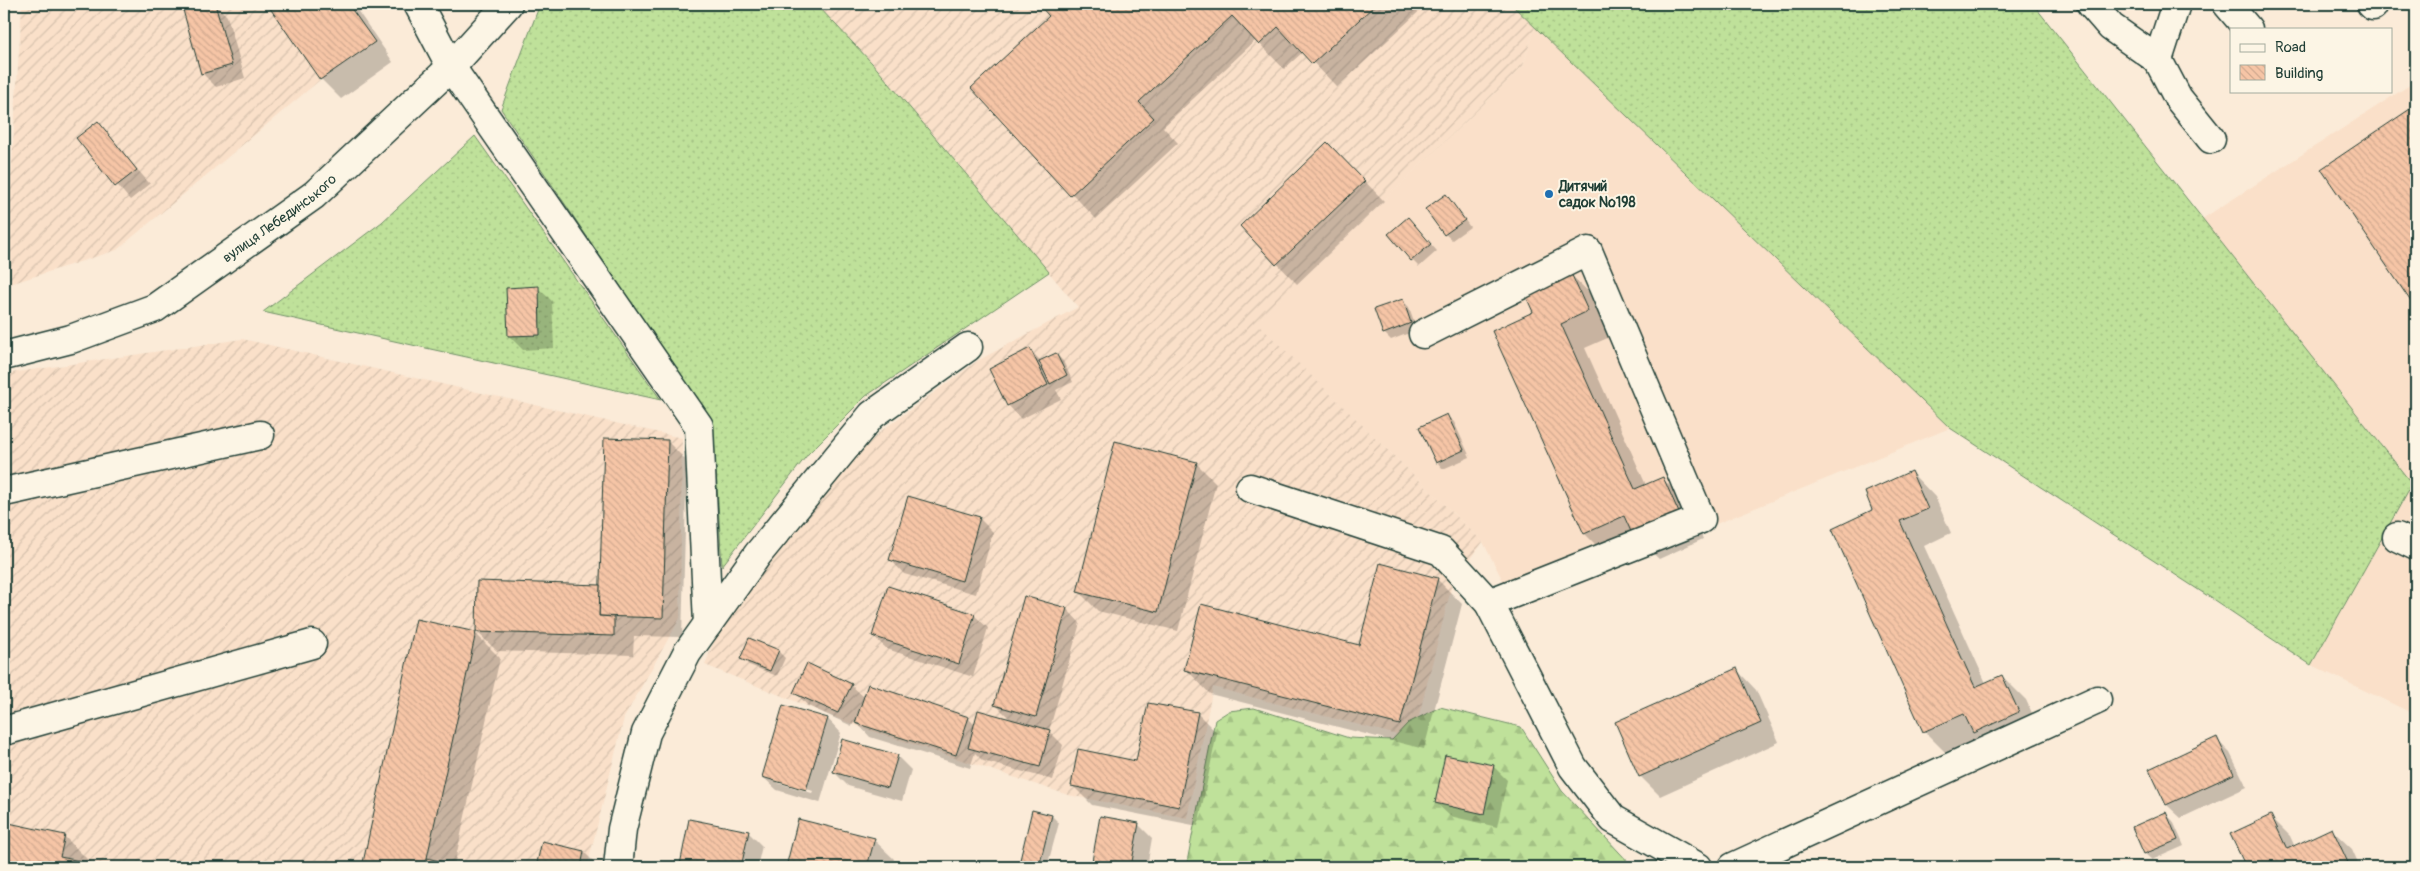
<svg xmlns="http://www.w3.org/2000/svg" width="2420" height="871" viewBox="0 0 2420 871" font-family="Pangolin,sans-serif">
<defs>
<pattern id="industrial-furrows" width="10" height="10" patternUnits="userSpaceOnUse" patternTransform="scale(1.25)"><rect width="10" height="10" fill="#fae0c9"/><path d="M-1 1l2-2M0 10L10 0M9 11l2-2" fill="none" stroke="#d6c1ad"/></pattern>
<pattern id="grass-dots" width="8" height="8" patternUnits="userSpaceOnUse" patternTransform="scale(1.25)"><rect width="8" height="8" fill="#bfe19a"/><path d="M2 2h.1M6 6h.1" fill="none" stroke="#a4c285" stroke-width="1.8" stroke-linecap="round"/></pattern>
<pattern id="forest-firs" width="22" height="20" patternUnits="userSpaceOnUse" patternTransform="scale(1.25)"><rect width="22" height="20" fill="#bfe19a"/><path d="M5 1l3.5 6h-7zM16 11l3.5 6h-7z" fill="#a4c285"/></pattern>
<pattern id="building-back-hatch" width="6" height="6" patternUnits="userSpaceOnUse" patternTransform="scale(1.25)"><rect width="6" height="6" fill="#f6c5a6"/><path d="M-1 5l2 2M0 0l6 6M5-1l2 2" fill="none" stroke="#d2aa90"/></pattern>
</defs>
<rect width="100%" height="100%" fill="#fbebd8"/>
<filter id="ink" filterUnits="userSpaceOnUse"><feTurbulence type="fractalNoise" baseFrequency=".02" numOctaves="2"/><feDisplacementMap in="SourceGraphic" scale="10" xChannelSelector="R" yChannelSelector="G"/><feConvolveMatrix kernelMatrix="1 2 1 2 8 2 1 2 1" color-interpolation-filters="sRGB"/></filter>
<g filter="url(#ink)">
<g fill="#fae0c9">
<path d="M1535,26L1950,428L1516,606L1483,542L1256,323L1523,66Z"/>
<path d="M2416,81V715L2311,665L2412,484L2202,219Z"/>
</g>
<g fill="url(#industrial-furrows)">
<path d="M22,4H362L352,10L375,42L320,80L117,250L4,286Z"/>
<path d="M816,4H1511L1535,26L1523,66L1257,323L1483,542L1452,585L1413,739L1213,687L1187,818L1068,795L854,725L705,665L717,633L764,563L832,481L881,431L979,360L1078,307L872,63Z"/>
<path d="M242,339L682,438L680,618L624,718L587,867H4V374Z"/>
</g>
<g fill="url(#grass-dots)" stroke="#6f8f67">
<path d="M540,4H816L872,63L1049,272L866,396L808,454L722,566L713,424L501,109Z"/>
<path d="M1511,4H2033L2412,484L2311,665L2211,598L1950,428Z"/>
<path d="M475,136L661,400L263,312L382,222Z"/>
</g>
<path fill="url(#forest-firs)" stroke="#6f8f67" d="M1440,707L1521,727L1562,791L1633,867H1186L1215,720L1229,711L1254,708L1349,738L1392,740L1408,723Z"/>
<g fill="#0003" fill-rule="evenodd">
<path d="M207,4H215L227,16L245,78L216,87L202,73L184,10Z"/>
<path d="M269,4H353L393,62L341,99L321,79Z"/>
<path d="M1039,4H1427L1337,87L1303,52L1284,69L1256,40L1163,127L1178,143L1096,219L973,89L1050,16Z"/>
<path d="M2416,106V307L2323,169Z"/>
<path d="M97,123L150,184L130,200L78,138Z"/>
<path d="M1347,163L1384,201L1297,284L1241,226Z"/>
<path d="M1446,195L1470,227L1452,240L1445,234Z"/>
<path d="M1408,219L1437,251L1419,267L1412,260Z"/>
<path d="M1571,275L1596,299L1612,336L1585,348L1646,485L1662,478L1687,503L1703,539L1659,559L1642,543L1609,558L1585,534L1494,332L1535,313Z"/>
<path d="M538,288L552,301L554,348L523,350L509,336Z"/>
<path d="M1403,301L1409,307L1417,330L1391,340L1384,333Z"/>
<path d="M1030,350L1041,361L1056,354L1063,361L1073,382L1056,390L1061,399L1021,419L1008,405Z"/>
<path d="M1447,416L1454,422L1470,457L1443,469L1437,462Z"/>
<path d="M667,441L687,461L682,637L634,636L633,655L497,651L477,632L601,586Z"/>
<path d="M1196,463L1216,483L1178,631L1098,611L1078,591Z"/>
<path d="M1911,472L1935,497L1951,533L1924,546L1986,683L2002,676L2026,700L2043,737L1949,756L1924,731L1833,530L1874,511Z"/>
<path d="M909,498L980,519L993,532L976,594L904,574L891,560Z"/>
<path d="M1437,579L1462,604L1424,749L1210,694L1186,669L1360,646Z"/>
<path d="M1067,609L1080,623L1049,731L1063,745L1053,780L983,761L975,753L970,768L870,737L857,723L860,713L852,726L808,706L795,692L851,685L865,698L968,718L975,725L1012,721L995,704Z"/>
<path d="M974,615L988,628L973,677L887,649L873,636Z"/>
<path d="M417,621L475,633L500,658L454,866L457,867H363Z"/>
<path d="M778,651L785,658L777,676L749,665L742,658Z"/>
<path d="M1737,670L1756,690L1779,742L1660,796L1640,776Z"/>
<path d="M784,706L828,719L841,733L820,803L777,790L763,777ZM778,780L813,791L812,793L778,783Z"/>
<path d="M1197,713L1217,733L1198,826L1092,805L1072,785L1137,762Z"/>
<path d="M2216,739L2230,753L2247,787L2181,818L2167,805L2151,770Z"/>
<path d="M897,756L911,770L902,801L848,786L834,772Z"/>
<path d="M1493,766L1507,780L1497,827L1450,816L1436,803Z"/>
<path d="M1033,812L1052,816L1059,823L1047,867H1024L1020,863Z"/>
<path d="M2166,814L2173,821L2184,846L2152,860L2145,854L2134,828Z"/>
<path d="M2270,816L2290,836L2295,847L2332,830L2352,849L2360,867H2247L2232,834Z"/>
<path d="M1101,817L1138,824L1152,838L1147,867H1092Z"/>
<path d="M799,821L874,840L894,859L892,867H788Z"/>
<path d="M4,824L64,836L89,861L88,864L105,867H4Z"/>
<path d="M748,832L762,846L757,867H685L681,864Z"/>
<path d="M543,843L584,852L599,867H538Z"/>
</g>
<g fill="url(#building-back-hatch)" stroke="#1f3d34">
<path d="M203,4H215L232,65L201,74L183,10Z"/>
<path d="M267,4H348L375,42L320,80Z"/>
<path d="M1038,4H1376L1312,64L1278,27L1259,45L1232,16L1139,102L1154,118L1070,196L971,88L1049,16Z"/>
<path d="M2416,105V309L2321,169Z"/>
<path d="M98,121L137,170L115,187L76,138Z"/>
<path d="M1327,142L1365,181L1276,265L1240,226Z"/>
<path d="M1446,194L1465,220L1444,235L1425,209Z"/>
<path d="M1408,217L1431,244L1411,261L1388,234Z"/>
<path d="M1571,273L1588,311L1561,324L1635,489L1663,477L1680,515L1633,536L1624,516L1584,534L1492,331L1533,312L1525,294Z"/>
<path d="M539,286L540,335L508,336L506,288Z"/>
<path d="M1403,299L1411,323L1383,334L1374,309Z"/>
<path d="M1030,348L1048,385L1007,406L989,369Z"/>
<path d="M1056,353L1067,375L1050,384L1039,361Z"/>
<path d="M1447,414L1464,450L1436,463L1419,427Z"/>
<path d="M604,438L668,440L663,618L599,616Z"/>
<path d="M1115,441L1197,462L1158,612L1077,592Z"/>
<path d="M1911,471L1928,509L1900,521L1975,687L2002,675L2019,712L1973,733L1964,714L1923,732L1832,529L1872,510L1865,492Z"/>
<path d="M908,496L980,517L962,581L889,560Z"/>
<path d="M1380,563L1438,578L1400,725L1184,670L1201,604L1359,645Z"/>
<path d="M477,581L600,585L599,616L614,617V636L476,632Z"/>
<path d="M888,586L975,614L959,664L872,636Z"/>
<path d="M1024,596L1067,608L1036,717L994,705Z"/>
<path d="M416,619L476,632L427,858L425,867H362Z"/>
<path d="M749,638L779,650L770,671L740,659Z"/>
<path d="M807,663L852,684L838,713L793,693Z"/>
<path d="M1737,668L1761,723L1639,777L1615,722Z"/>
<path d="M868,684L969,717L956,755L855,723Z"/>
<path d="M1148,703L1198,712L1179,807L1071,786L1078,749L1136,761Z"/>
<path d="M783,705L828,718L806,790L762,777Z"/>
<path d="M978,710L1050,730L1040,767L968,748Z"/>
<path d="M2217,737L2234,774L2166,805L2149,769Z"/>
<path d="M842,739L898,755L888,788L833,772Z"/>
<path d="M1445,755L1494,765L1484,814L1435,803Z"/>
<path d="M1032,810L1052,815L1039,867L1019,864Z"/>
<path d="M2166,812L2178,840L2144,854L2132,827Z"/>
<path d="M2271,815L2287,849L2332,828L2350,867H2246L2230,834Z"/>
<path d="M1100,816L1139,823L1131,867H1091Z"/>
<path d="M689,819L749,831L741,867H693L680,865Z"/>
<path d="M798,819L875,838L867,867H786Z"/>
<path d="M4,822L65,835L60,857L111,867H4Z"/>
<path d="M542,841L584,851L581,867H536Z"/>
<path d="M427,858L456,865V867H425Z"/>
</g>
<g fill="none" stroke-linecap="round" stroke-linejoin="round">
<g stroke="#1f3d34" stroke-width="31">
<g id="minor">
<path d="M418,4L451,67L699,426L708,624"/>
<path d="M2091,4L2111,27L2158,60"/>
<path d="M2176,4L2158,60L2178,98L2211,139"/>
<path d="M2227,4L2248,29"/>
<path d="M2371,4L2373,6"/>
<path d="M1423,334L1588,251L1701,519L1489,603"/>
<path id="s1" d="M4,356L71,339L155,308L314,195L451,67L508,4"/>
<path d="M1250,488L1441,551L1489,603L1573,767L1613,819L1698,867"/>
<path d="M4,492L260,435"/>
<path d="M2397,537L2416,546"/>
<path d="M4,731L312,644"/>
<path d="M618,867L622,829L646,733L687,653L758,554L872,415L968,347"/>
<path d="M1733,867L2097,700"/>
</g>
</g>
<use href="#minor" stroke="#fcf5e5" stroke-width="28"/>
</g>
</g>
<circle fill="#1f6fb2" stroke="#fcf5e5" stroke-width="2" cx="1549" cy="194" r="5"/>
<g text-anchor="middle" stroke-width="4" stroke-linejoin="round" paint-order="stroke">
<g font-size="14" font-weight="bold" fill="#1f3d34" stroke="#fcf5e5" text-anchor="start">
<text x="1559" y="191">Дитячий<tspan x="1559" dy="16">садок №198</tspan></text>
</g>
<g font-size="14" fill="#1f3d34" stroke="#fcf5e5">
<text dy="5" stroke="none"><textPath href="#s1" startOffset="312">вулиця Лебединського</textPath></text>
</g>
</g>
<rect width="2420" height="871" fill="none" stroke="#fcf5e5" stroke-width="20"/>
<rect x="10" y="10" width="2400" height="851" fill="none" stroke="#1f3d34" stroke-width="2" filter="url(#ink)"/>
<rect x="2230" y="28" width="162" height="65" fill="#fcf5e5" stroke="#a4ab9e"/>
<rect x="2240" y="44" width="25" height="8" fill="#fcf5e5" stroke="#a4ab9e"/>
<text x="2275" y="52" font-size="15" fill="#1f3d34">Road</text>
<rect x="2240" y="65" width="25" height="15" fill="url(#building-back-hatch)" stroke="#a4ab9e"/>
<text x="2275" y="78" font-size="15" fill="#1f3d34">Building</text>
</svg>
